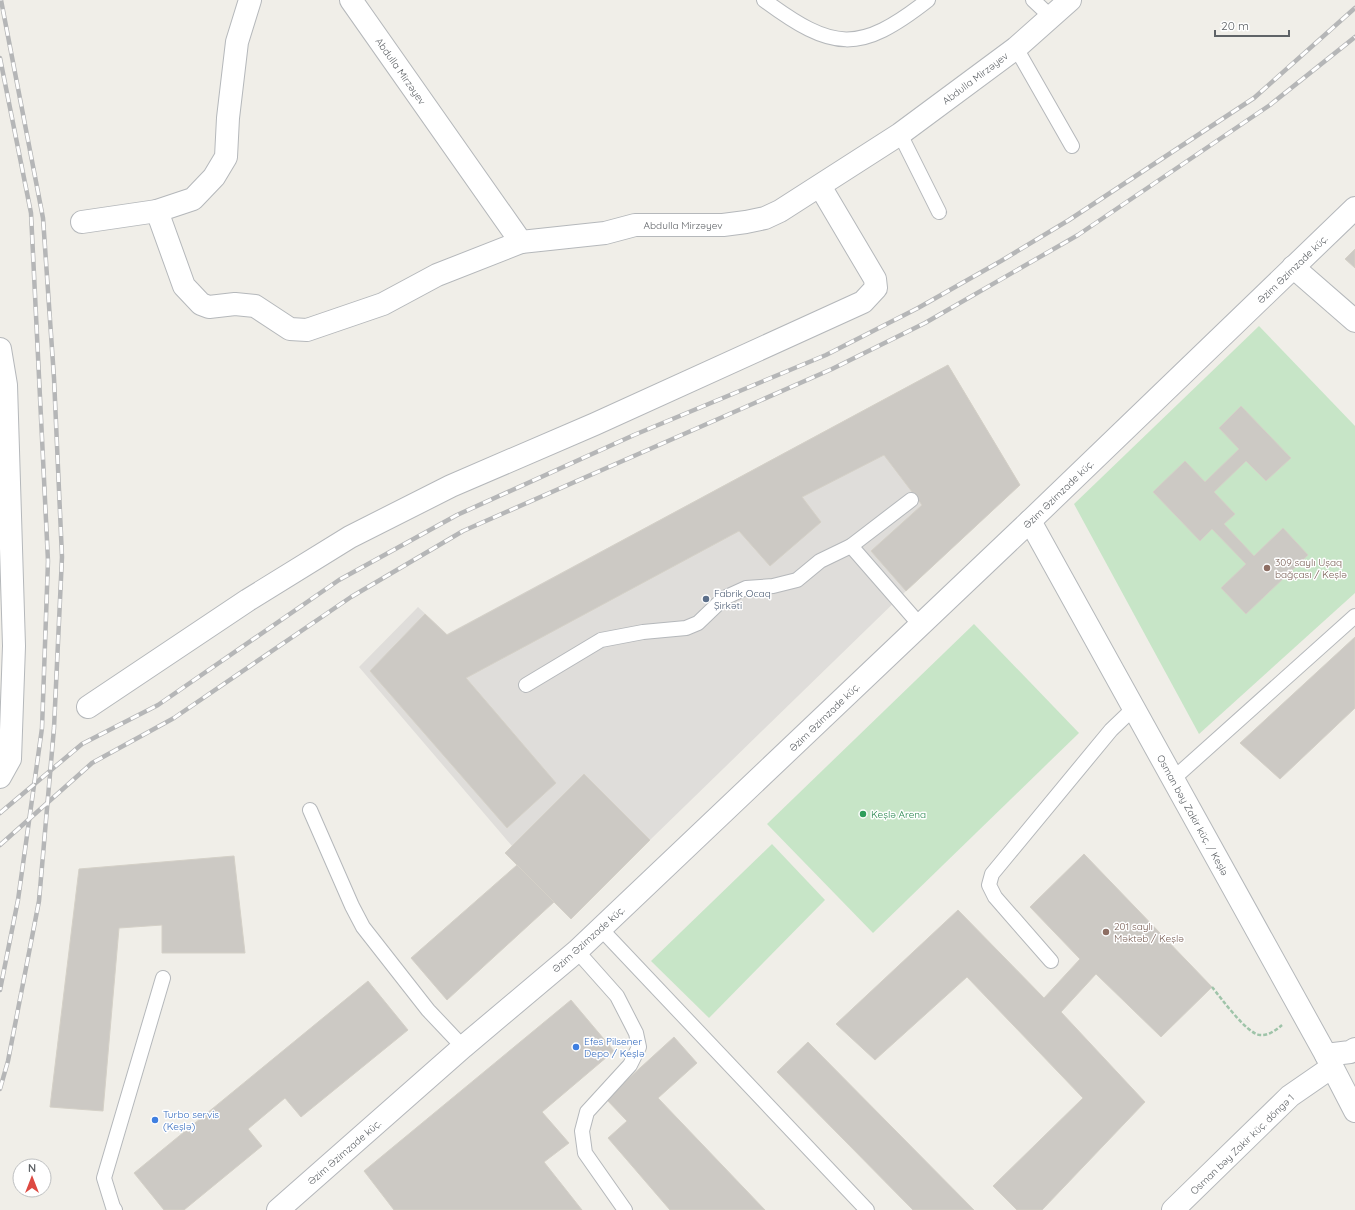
<svg xmlns="http://www.w3.org/2000/svg" width="1355" height="1210" viewBox="0 0 1355 1210" font-family="Quicksand,sans-serif">
<rect width="100%" height="100%" fill="#f0eee8"/>
<path fill="#dfddda" d="M948,365L1020,485L906,591L650,840L584,774L512,846L359,667L418,607L447,634Z"/>
<g fill="#c7e5c7">
<path d="M1259,326L1355,426V593L1199,734L1074,504Z"/>
<path d="M974,624L1079,733L873,933L767,824Z"/>
<path d="M772,844L825,900L709,1018L651,961Z"/>
</g>
<g fill="#ccc9c4" stroke="#d4d0c7">
<path d="M1355,249V268L1345,259Z"/>
<path d="M948,365L1020,485L906,591L871,551L922,505L884,455L802,497L821,522L770,566L739,531L466,678L556,783L507,828L370,671L425,614L447,635Z"/>
<path d="M1241,406L1291,458L1266,481L1246,461L1214,492L1235,514L1224,524L1254,556L1283,528L1308,555L1246,614L1221,588L1246,564L1212,529L1200,541L1153,492L1185,461L1205,482L1239,449L1219,428Z"/>
<path d="M1355,637V708L1280,779L1240,743Z"/>
<path d="M584,774L650,840L571,919L505,853Z"/>
<path d="M1084,854L1212,987L1161,1037L1096,974L1061,1012L1145,1102L1042,1210H1017L993,1186L1083,1098L967,977L875,1060L836,1024L958,910L1044,998L1080,959L1030,907Z"/>
<path d="M234,856L245,953H162V925L119,928L103,1111L50,1107L79,869Z"/>
<path d="M517,865L554,902L447,1000L411,958Z"/>
<path d="M368,981L408,1030L301,1117L285,1098L248,1129L262,1146L184,1210H164L134,1173Z"/>
<path d="M571,1000L614,1051L542,1112L569,1143L544,1162L582,1210H394L364,1171Z"/>
<path d="M674,1037L697,1063L658,1098L765,1210H670L608,1138L627,1121L606,1099Z"/>
<path d="M808,1042L974,1210H913L777,1072Z"/>
</g>
<g fill="none" stroke-linecap="round" stroke-linejoin="round">
<g stroke="#b5b8bb" stroke-width="16">
<g id="lane">
<path d="M764,0C833,51 859,54 928,0"/>
<path d="M1033,0L1050,16"/>
<path d="M1016,48L1072,146"/>
<path d="M900,134L939,212"/>
<path d="M851,546L911,500"/>
<path d="M526,685L601,640L643,632L686,628L698,623L724,598L746,588L773,586L797,580L820,561L851,546L920,625"/>
<path d="M1173,779L1355,616"/>
<path d="M310,810L352,906L363,927L428,1010L463,1047"/>
<path d="M601,929L867,1210"/>
<path d="M577,951L617,996L636,1033L639,1047L630,1065L587,1112L582,1131L585,1153L625,1210"/>
<path d="M1051,961L995,897L989,885L992,874L1111,730L1134,708"/>
<path d="M115,1210L113,1207L104,1178L163,978"/>
</g>
</g>
<g stroke="#b5b8bb" stroke-width="24">
<g id="street">
<path d="M250,0L237,42L228,118L226,157L214,177L193,199L157,211L184,286L201,304L209,307L235,304L255,306L290,329L307,330L383,304L437,275L521,242"/>
<path d="M351,0L521,242L605,233L635,225H723L746,222L765,218L780,211L900,134L1016,48L1070,0"/>
<path d="M82,222L157,211"/>
<path d="M1293,267L1355,321"/>
<path d="M0,349L6,385L14,646L10,759L0,777"/>
<path d="M1030,521L1326,1055L1355,1111"/>
<path d="M88,707L248,600L350,537L451,486L595,424L863,302L876,288L875,279L820,186"/>
<path d="M1326,1055L1350,1052L1355,1049"/>
<path d="M1173,1210L1290,1096L1332,1067"/>
</g>
</g>
<g stroke="#b4b7bb" stroke-width="24">
<path id="secondary" d="M278,1210L463,1047L577,951L1030,521L1355,208"/>
</g>
<path stroke="#9fc4a9" stroke-width="2.5" stroke-dasharray="4 2" stroke-linecap="butt" d="M1212,987C1221,998 1247,1034 1260,1035C1268,1036 1276,1030 1282,1025"/>
<use href="#lane" stroke="#fff" stroke-width="14"/>
<use href="#street" stroke="#fff" stroke-width="22"/>
<use href="#secondary" stroke="#fff" stroke-width="22"/>
<g stroke="#b5b6b7" stroke-width="4.5">
<g id="rail">
<path d="M0,58L31,213L48,561L42,728L18,900L0,990"/>
<path d="M0,813L82,744L158,705L339,580L457,515L634,435L826,355L918,308L1001,261L1069,220L1254,98L1355,8"/>
<path d="M0,845L92,763L174,718L351,597L463,531L832,369L925,323L1078,235L1270,105L1355,37"/>
<path d="M0,1089L8,1061L39,901L54,728L62,557L54,378L43,218L1,0"/>
</g>
</g>
<use href="#rail" stroke="#fff" stroke-width="3" stroke-dasharray="9" stroke-linecap="butt"/>
</g>
<g fill="#8d6e63" stroke="#fff" stroke-width="1.5">
<circle cx="1267" cy="568" r="4"/>
<circle cx="1106" cy="932" r="4"/>
</g>
<circle fill="#5c6f8a" stroke="#fff" stroke-width="1.5" cx="706" cy="599" r="4"/>
<circle fill="#2e9e5b" stroke="#fff" stroke-width="1.5" cx="863" cy="814" r="4"/>
<g fill="#3f7fe0" stroke="#fff" stroke-width="1.5">
<circle cx="576" cy="1047" r="4"/>
<circle cx="155" cy="1120" r="4"/>
</g>
<g text-anchor="middle" stroke-width="3" stroke-linejoin="round" paint-order="stroke">
<g font-size="10" fill="#5f6367" stroke="#fff">
<text transform="translate(401 71) rotate(55)" y="4">Abdulla Mirzəyev</text>
<text transform="translate(975 78) rotate(-37)" y="4">Abdulla Mirzəyev</text>
<text x="683" y="229">Abdulla Mirzəyev</text>
<text transform="translate(1292 269) rotate(-44)" y="4">Əzim Əzimzade küç.</text>
<text transform="translate(1058 494) rotate(-44)" y="4">Əzim Əzimzade küç.</text>
<text transform="translate(824 717) rotate(-44)" y="4">Əzim Əzimzade küç.</text>
<text transform="translate(1193 815) rotate(61)" y="4">Osman bəy Zakir küç. / Keşlə</text>
<text transform="translate(588 939) rotate(-42)" y="4">Əzim Əzimzade küç.</text>
<text transform="translate(1242 1144) rotate(-44)" y="4">Osman bəy Zakir küç. döngə 1</text>
<text transform="translate(344 1152) rotate(-41)" y="4">Əzim Əzimzade küç.</text>
</g>
<g font-size="10" fill="#785e54" stroke="#fff" text-anchor="start">
<text x="1275" y="566">309 saylı Uşaq<tspan x="1275" dy="12">bağçası / Keşlə</tspan></text>
<text x="1114" y="930">201 saylı<tspan x="1114" dy="12">Məktəb / Keşlə</tspan></text>
</g>
<g font-size="10" fill="#4e5e75" stroke="#fff" text-anchor="start">
<text x="714" y="597">Fabrik Ocaq<tspan x="714" dy="12">Şirkəti</tspan></text>
</g>
<g font-size="10" fill="#27864d" stroke="#fff" text-anchor="start">
<text x="871" y="818">Keşlə Arena</text>
</g>
<g font-size="10" fill="#366cbe" stroke="#fff" text-anchor="start">
<text x="584" y="1045">Efes Pilsener<tspan x="584" dy="12">Depo / Keşlə</tspan></text>
<text x="163" y="1118">Turbo servis<tspan x="163" dy="12">(Keşlə)</tspan></text>
</g>
</g>
<g transform="translate(32 1178)"><circle r="19" fill="#ffffff" stroke="#bfc1c2"/>
<path d="M0-3L7 15L0 10L-7 15Z" fill="#dd4941"/>
<text y="-6" font-size="11" font-weight="bold" text-anchor="middle" fill="#5f6367">N</text>
</g>
<path d="M1215 30v6h74v-6" fill="none" stroke="#5f6367" stroke-width="2"/>
<text x="1221" y="30" font-size="12" fill="#5f6367" stroke="#ffffff" stroke-width="3" paint-order="stroke">20 m</text>
</svg>
